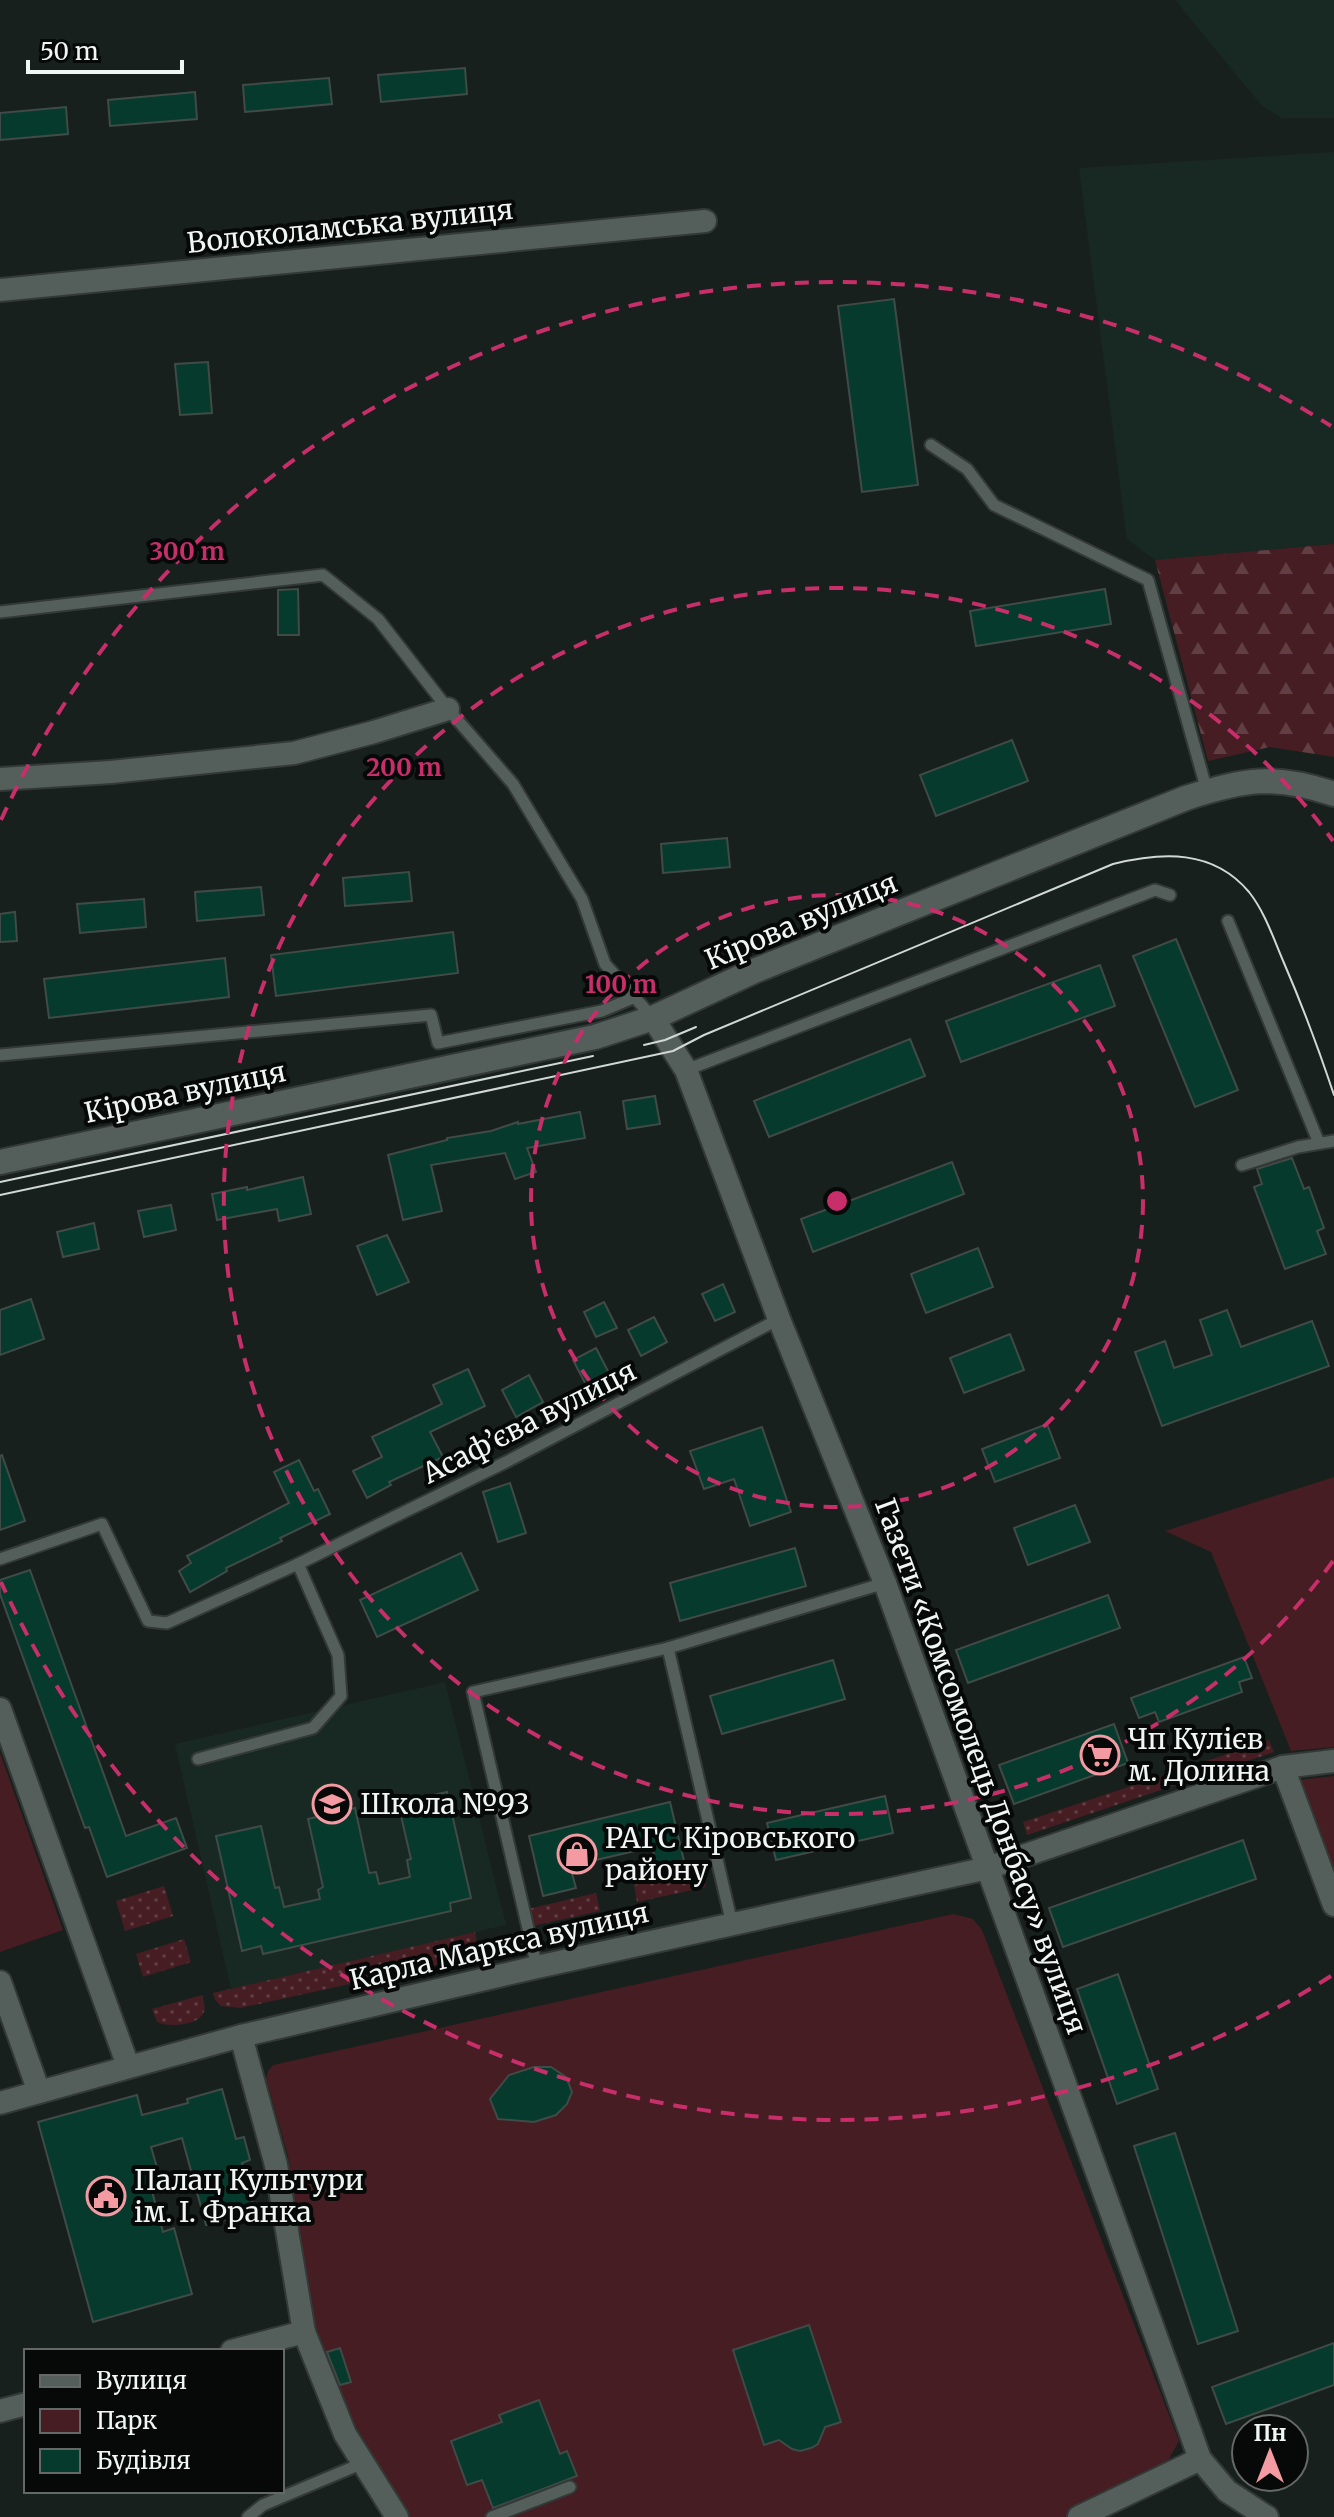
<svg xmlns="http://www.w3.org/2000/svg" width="1334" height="2517" viewBox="0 0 1334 2517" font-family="Merriweather,serif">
<defs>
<pattern id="grass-dots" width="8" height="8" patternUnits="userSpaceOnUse" patternTransform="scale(2)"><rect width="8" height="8" fill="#451d22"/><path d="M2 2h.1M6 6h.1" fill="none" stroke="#603e43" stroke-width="1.8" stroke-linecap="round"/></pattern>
<pattern id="forest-firs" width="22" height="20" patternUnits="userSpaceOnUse" patternTransform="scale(2)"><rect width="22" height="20" fill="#451d22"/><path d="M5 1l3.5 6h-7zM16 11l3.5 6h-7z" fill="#603e43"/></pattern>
</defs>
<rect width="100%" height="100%" fill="#18201d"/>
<g fill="#182822">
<path d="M1175,0H1334V118H1281L1261,105Z"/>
<path d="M1334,152V544L1155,560L1127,539L1079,168Z"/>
<path d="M445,1682L506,1925L231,1989L175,1744Z"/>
</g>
<g fill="url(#grass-dots)">
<path d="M1269,1740L1274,1752L1027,1835L1023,1822Z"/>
<path d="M702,1870L706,1887L637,1902L634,1885Z"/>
<path d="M164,1886L173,1916L125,1931L116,1901Z"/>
<path d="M596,1893L600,1911L533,1926L528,1909Z"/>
<path d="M475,1932C478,1945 476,1952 464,1959L240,2008L221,2006L215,2000L213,1993Z"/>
<path d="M184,1939L191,1962L143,1977L136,1954Z"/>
<path d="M202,1995C204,2002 207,2009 202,2015C195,2026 167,2027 157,2022L152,2009Z"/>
</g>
<path fill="url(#forest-firs)" d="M1334,544V757L1270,747L1208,761L1155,560Z"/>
<g fill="#451d22">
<path d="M1334,1477V1747L1291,1751L1211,1552L1165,1531Z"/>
<path d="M0,1753L63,1930L0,1952Z"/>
<path d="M1334,1776V1873L1299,1780Z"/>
<path d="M953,1914L973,1919L982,1930L1179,2441L1163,2470L1065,2517H410L347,2412L304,2294L288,2156L266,2079L268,2071L273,2065Z"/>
</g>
<g fill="#063a2d" stroke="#404a46" stroke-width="2">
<path d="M465,68L467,94L381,102L378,75Z"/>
<path d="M329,78L332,104L245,112L243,85Z"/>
<path d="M195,92L197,119L110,126L108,100Z"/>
<path d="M66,107L68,134L0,140V113Z"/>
<path d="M894,299L918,485L862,492L838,306Z"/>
<path d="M208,362L212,413L180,415L175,364Z"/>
<path d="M298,589L299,635H278V590Z"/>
<path d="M1105,589L1111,624L976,646L970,611Z"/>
<path d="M1012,740L1028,781L936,816L920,775Z"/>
<path d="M727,838L730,867L663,873L661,844Z"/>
<path d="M409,872L412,901L345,906L343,878Z"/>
<path d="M261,887L264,915L197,921L195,892Z"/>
<path d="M144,899L146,927L80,933L77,904Z"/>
<path d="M15,912L17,941L0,942V914Z"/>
<path d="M453,932L458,973L276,996L271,955Z"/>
<path d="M1176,939L1238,1090L1195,1107L1133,956Z"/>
<path d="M225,958L229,997L49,1018L44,979Z"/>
<path d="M1100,965L1115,1006L961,1062L946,1021Z"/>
<path d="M910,1039L925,1076L769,1137L754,1101Z"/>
<path d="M655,1096L660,1124L627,1129L623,1101Z"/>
<path d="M580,1112L585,1138L527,1148L536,1172L515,1179L505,1153L431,1165L442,1211L403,1220L388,1155L447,1140V1138L491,1131L518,1122V1124Z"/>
<path d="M1292,1158L1304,1189L1309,1187L1324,1228L1317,1231L1326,1254L1285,1269L1254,1187L1262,1184L1257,1169Z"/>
<path d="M952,1162L964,1194L813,1252L801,1219Z"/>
<path d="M303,1177L311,1214L279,1221L277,1209L217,1220L212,1194L247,1187V1190Z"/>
<path d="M171,1205L176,1230L144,1237L138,1211Z"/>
<path d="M94,1223L99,1249L63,1257L57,1232Z"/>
<path d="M387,1235L409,1282L377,1295L357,1246Z"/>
<path d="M978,1248L993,1287L926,1313L911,1274Z"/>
<path d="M723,1284L735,1312L715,1321L702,1294Z"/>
<path d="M31,1299L44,1339L0,1355V1310Z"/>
<path d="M604,1302L617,1328L596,1337L584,1312Z"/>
<path d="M1227,1310L1241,1347L1312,1321L1329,1366L1162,1426L1135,1352L1165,1341L1174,1368L1212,1355L1200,1320Z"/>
<path d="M654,1317L667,1342L641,1356L628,1330Z"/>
<path d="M1010,1334L1024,1370L964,1393L950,1358Z"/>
<path d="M596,1348L609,1373L586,1385L573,1360Z"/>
<path d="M468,1369L485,1406L430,1432L443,1457L389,1482L391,1485L367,1498L353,1471L382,1457L372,1437L442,1404L433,1385Z"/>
<path d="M529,1375L543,1402L516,1417L502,1390Z"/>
<path d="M1047,1424L1060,1458L995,1482L982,1449Z"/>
<path d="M762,1427L791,1512L750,1526L734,1479L704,1489L690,1451Z"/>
<path d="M2,1455L25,1521L0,1530V1456Z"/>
<path d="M299,1460L314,1491L318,1489L330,1514L280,1538L282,1541L226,1568L227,1571L190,1592L179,1571L191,1563L187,1556L289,1503L274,1472Z"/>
<path d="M510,1483L526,1533L498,1542L483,1492Z"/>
<path d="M1075,1505L1090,1542L1028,1565L1014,1528Z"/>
<path d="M795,1548L806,1586L680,1621L670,1583Z"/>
<path d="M461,1553L478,1590L377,1637L360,1600Z"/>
<path d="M30,1570L126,1836L176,1818L187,1848L107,1877L89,1827L85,1828L0,1594V1580Z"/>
<path d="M1108,1595L1120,1628L968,1683L956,1650Z"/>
<path d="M1244,1657L1252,1678L1239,1682L1242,1692L1159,1722L1155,1712L1139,1718L1131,1698Z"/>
<path d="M833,1660L845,1699L722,1734L710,1696Z"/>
<path d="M1114,1724L1128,1763L1014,1804L999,1765Z"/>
<path d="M447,1792L471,1898L450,1903L451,1911L263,1954L261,1946L242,1951L216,1836L261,1826L275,1888L279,1887L284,1907L320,1899L318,1890L323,1887L308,1819L355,1808L369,1873L376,1872L379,1884L410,1877L407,1860L411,1859L398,1803Z"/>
<path d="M885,1796L893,1833L776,1860L767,1823Z"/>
<path d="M670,1802L684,1861L657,1867L652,1847L570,1866L576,1888L543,1896L529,1836Z"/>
<path d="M1243,1840L1256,1879L1063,1947L1049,1908Z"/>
<path d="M1118,1974L1158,2089L1117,2104L1077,1989Z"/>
<path d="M534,2067H551L566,2077L572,2092L567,2104L556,2115L534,2122L498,2119L490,2099L509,2075Z"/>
<path d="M222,2089L236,2139L244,2137L250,2160L242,2163L254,2207L249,2209L250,2213L206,2225L182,2138L151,2147L161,2181L150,2184L163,2232L174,2228L192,2294L93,2322L38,2122L137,2095L142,2115L188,2103L187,2099Z"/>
<path d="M1175,2133L1238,2331L1198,2344L1134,2146Z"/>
<path d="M809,2325L841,2422L825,2427L818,2444L811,2448L800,2451L792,2449L779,2440L764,2445L733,2350Z"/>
<path d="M1334,2343V2385L1226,2424L1212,2387Z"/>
<path d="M340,2348L351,2382L340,2385L327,2352Z"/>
<path d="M539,2400L560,2454L567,2451L577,2476L493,2508L482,2480L467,2485L451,2441L502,2422L499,2415Z"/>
</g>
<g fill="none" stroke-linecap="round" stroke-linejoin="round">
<g stroke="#333937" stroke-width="15">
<g id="lane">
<path d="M931,445L967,469L994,505L1148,580L1207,791"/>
<path d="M0,612L323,575L378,619L448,709L513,784L582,899L605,964L653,1018"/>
<path d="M1228,921L1319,1143"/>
<path d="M0,1055L431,1015L438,1043L602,1011L635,997"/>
<path d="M686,1070L1155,890L1170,895"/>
<path d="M1242,1165L1298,1147L1334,1141"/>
<path d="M0,1559L102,1524L148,1621L167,1623L298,1564"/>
<path d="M668,1648L885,1583"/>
<path d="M198,1759L313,1728L341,1696L338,1655L298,1564L506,1462L779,1319"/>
<path d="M537,1967L473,1692L668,1648L732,1924"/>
<path d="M248,2517L263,2505L363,2463"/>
<path d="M492,2517L570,2487"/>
</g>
</g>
<g stroke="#333937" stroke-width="26">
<g id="street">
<path d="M0,290L705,221"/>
<path d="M0,779L111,772L294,753L374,732L448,709"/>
<path d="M653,1018L686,1070L779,1319L885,1583L1200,2459L1227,2491L1267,2517"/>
<path d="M0,1709L128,2066"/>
<path d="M1283,1767L1334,1905"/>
<path d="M0,1982L39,2092"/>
<path d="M241,2036L276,2165L304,2332L345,2434L397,2517"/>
<path d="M0,2103L241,2036L537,1967L988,1868L1283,1767L1334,1761"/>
<path d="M232,2351L304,2332"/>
<path d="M0,2411L26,2404"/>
<path d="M1079,2517L1200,2459"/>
</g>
</g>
<g stroke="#333937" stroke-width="28">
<path id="secondary" d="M0,1162L595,1037L653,1018L754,971L1186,798C1244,779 1275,774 1334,794"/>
</g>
<use href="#lane" stroke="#545f5b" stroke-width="11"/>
<use href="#street" stroke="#545f5b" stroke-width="22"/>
<use href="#secondary" stroke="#545f5b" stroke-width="24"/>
<g stroke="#d2d8d6" stroke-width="2">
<path d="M644,1045L665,1040L696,1027"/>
<path d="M0,1182L593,1056"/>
<path d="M0,1195L673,1051L704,1035L1113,864C1162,852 1213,849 1249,892C1265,912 1274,940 1284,963C1303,1007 1319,1050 1334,1095"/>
</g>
</g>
<g fill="none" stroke="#c72e6a" stroke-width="4" stroke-dasharray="14 10">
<circle cx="837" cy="1201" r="306"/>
<path d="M1333 1561A613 613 0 1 1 1333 841"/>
<path d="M1331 1976A919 919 0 0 1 1 1582M1 820A919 919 0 0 1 1331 426"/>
</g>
<defs>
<g id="supermarket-ring" transform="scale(2)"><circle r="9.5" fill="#060908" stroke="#f49aa3" stroke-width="1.5"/><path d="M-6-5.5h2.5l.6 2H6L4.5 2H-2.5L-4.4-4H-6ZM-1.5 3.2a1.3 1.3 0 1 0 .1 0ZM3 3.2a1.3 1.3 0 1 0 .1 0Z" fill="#f49aa3"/></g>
<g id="school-ring" transform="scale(2)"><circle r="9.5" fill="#060908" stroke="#f49aa3" stroke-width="1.5"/><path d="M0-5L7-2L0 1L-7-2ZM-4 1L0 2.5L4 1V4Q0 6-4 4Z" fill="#f49aa3"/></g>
<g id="shop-ring" transform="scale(2)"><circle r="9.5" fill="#060908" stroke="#f49aa3" stroke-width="1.5"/><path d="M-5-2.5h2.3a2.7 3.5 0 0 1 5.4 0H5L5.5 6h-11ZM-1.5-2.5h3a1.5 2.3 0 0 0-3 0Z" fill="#f49aa3"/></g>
<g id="civic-ring" transform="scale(2)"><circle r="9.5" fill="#060908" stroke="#f49aa3" stroke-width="1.5"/><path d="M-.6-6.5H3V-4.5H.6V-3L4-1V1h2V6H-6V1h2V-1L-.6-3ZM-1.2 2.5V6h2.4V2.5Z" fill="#f49aa3"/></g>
</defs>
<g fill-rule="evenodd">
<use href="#supermarket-ring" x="1100" y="1755"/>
<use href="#school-ring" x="332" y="1804"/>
<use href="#shop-ring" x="577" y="1854"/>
<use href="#civic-ring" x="106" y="2196"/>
</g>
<g text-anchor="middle" stroke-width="8" stroke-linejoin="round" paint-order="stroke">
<g font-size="28" fill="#f0f6f4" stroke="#060908">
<text transform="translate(350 226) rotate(-6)" y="10">Волоколамська вулиця</text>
<text transform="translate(801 921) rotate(-23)" y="10">Кірова вулиця</text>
<text transform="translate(185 1092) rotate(-12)" y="10">Кірова вулиця</text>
<text transform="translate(529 1422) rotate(-27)" y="10">Асаф’єва вулиця</text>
<text transform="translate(981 1766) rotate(70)" y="10">Газети «Комсомолець Донбасу» вулиця</text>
<text transform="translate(499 1946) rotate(-13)" y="10">Карла Маркса вулиця</text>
</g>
<g font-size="28" fill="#f0f6f4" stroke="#060908" text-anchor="start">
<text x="1128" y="1749">Чп Кулієв<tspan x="1128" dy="32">м. Долина</tspan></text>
<text x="360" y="1814">Школа №93</text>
<text x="605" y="1848">РАГС Кіровського<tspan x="605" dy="32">району</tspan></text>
<text x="134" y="2190">Палац Культури<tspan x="134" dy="32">ім. І. Франка</tspan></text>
</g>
</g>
<circle cx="837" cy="1201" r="12" fill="#c72e6a" stroke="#060908" stroke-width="4"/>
<g font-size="24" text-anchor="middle" font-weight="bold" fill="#c72e6a" stroke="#060908" stroke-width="8" stroke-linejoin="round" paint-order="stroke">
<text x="187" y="560">300 m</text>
<text x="404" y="776">200 m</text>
<text x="621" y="993">100 m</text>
</g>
<rect x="24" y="2349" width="260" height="144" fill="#060908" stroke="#646866" stroke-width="2"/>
<rect x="40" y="2375" width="40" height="12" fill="#545f5b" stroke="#646866" stroke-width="2"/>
<text x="96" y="2389" font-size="24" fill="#f0f6f4">Вулиця</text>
<rect x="40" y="2409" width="40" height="24" fill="#451d22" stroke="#646866" stroke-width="2"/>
<text x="96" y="2429" font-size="24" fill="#f0f6f4">Парк</text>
<rect x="40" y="2449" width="40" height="24" fill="#063a2d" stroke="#646866" stroke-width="2"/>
<text x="96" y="2469" font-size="24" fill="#f0f6f4">Будівля</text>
<g transform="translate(1270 2453)"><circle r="38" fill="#060908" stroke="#646866" stroke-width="2"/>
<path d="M0-6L14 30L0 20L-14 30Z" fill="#f49aa3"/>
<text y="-12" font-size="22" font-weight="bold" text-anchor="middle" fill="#f0f6f4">Пн</text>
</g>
<path d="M28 60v12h154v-12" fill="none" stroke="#f0f6f4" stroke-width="4"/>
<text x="40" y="60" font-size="24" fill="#f0f6f4" stroke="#060908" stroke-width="6" paint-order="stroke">50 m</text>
</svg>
